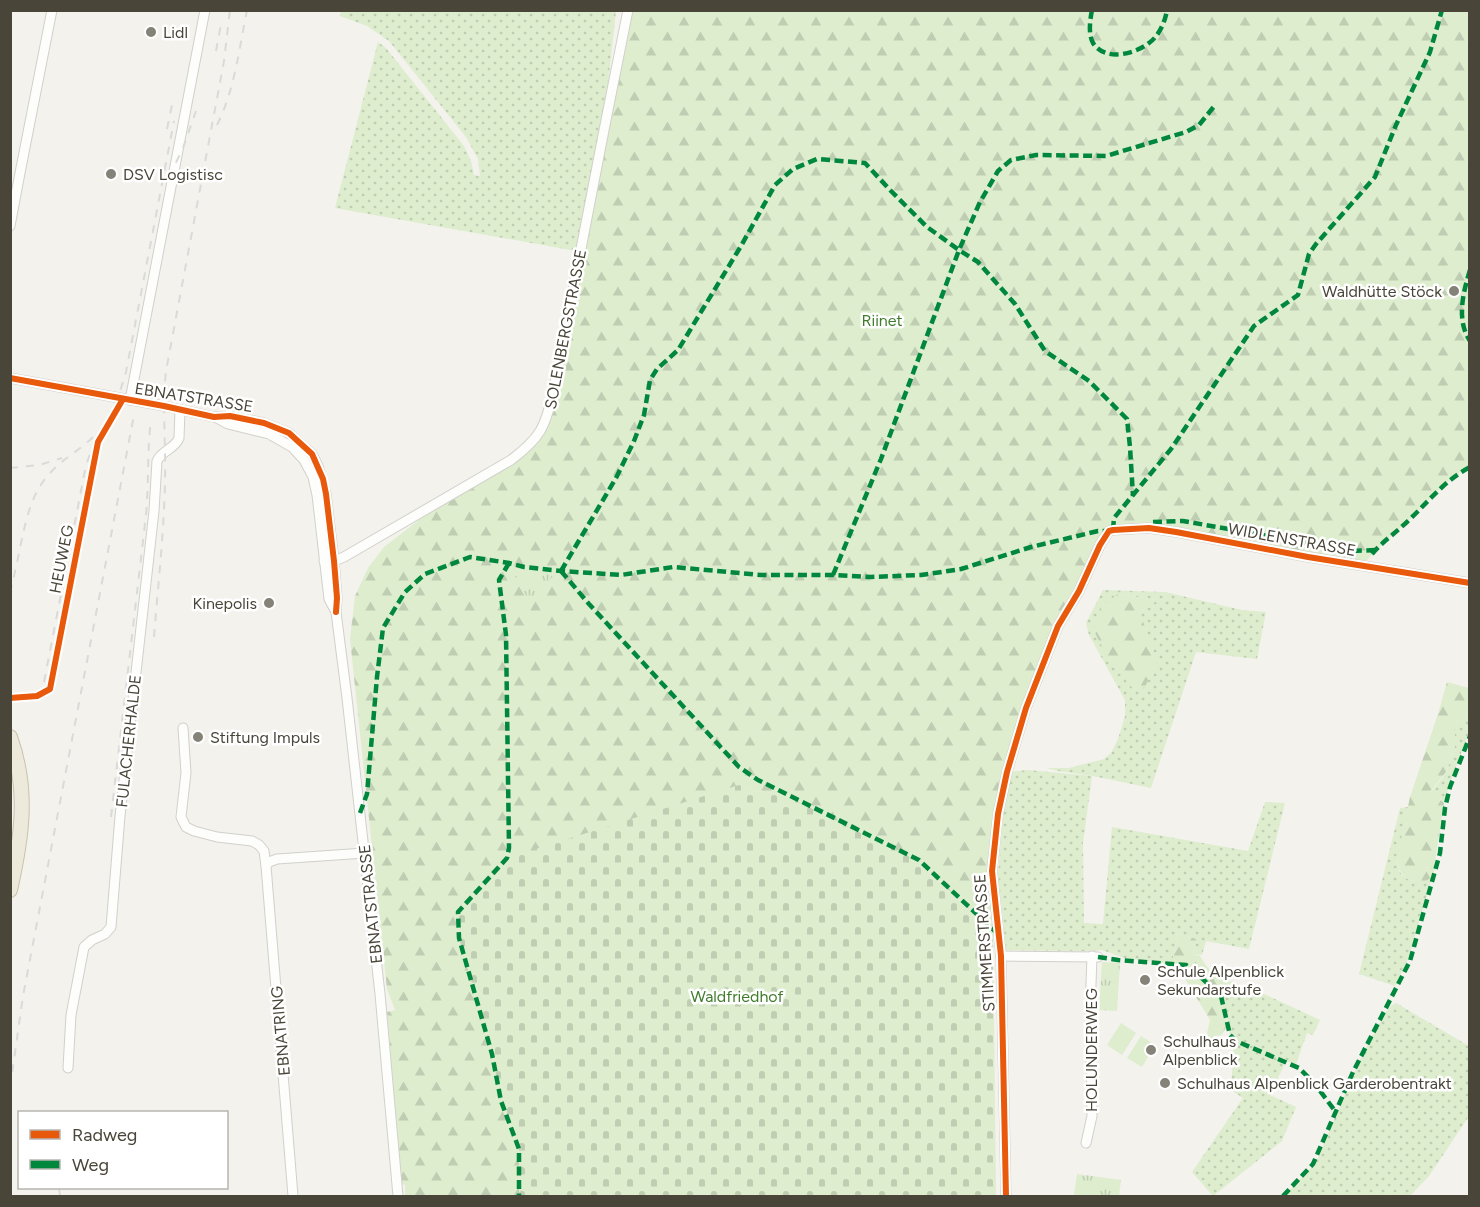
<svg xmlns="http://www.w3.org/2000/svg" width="1480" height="1207" viewBox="0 0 1480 1207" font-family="Figtree,sans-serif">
<defs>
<pattern id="grass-dots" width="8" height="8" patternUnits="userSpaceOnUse" patternTransform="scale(1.5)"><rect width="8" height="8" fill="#ddedce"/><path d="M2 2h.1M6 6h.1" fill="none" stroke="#bfcdb2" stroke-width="1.8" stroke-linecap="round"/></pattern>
<pattern id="forest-firs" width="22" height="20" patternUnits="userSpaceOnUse" patternTransform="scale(1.5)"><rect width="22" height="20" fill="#ddedce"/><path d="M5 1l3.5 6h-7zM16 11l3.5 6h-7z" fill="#bfcdb2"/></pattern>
<pattern id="cemetery-stones" width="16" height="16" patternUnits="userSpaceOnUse" patternTransform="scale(1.5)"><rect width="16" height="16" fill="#ddedce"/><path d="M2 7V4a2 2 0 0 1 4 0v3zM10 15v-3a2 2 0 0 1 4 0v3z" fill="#bfcdb2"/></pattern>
<pattern id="park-tufts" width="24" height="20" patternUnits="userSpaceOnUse" patternTransform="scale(1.5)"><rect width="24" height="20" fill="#ddedce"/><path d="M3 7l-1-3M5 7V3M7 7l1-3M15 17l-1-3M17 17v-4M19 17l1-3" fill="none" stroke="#bfcdb2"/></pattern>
</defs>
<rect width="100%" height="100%" fill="#f3f2ed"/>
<g fill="url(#grass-dots)" fill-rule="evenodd">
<path d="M341,11H616L608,84L576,251L335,208L378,42L386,48L464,146L471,161L474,175L480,176L478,159L466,137L389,41L367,26L340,16Z"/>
<path d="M1103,590L1165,592L1242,610L1266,612L1257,659L1196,652L1151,788L1093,776L1058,771L1047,768H1069L1104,759L1111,753L1118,739L1125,716V700L1089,635L1086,623ZM1118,594L1157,600L1140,613Z"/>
<path d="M1469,703V732L1455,769L1444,802L1431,792L1446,773L1455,746V730L1457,721L1468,714Z"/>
<path d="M1028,770L1092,776L1083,843L1084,923L1103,924L1112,827L1248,851L1265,802L1285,803L1249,949L1206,941L1202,955L1193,954L1196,939L1178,933L1173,958H1159L1157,962L1124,958L1102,950L1084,951L1006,950L998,874L1007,772Z"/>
<path d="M1408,807C1406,817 1404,827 1402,836C1399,853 1390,875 1413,881C1420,883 1425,881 1431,877L1424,867L1435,868L1408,959L1395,986L1359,974L1400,808Z"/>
<path d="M1249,987L1320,1020L1313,1035L1307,1033L1296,1064L1286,1061L1270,1095L1296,1107L1282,1141L1213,1196L1192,1172L1243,1098L1231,1090L1234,1038L1230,1034L1223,998L1234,989Z"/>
<path d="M1396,1003L1469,1046V1116L1429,1176L1410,1196H1284L1316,1163L1354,1073L1371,1038L1389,1007Z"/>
</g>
<g fill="url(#forest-firs)">
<path d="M628,11H1469V467C1443,482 1430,500 1409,520C1393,535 1376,549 1362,566L1176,532L1113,530L1058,626L1007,772L992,871L993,930L987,927L927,869L785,794L754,791L739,785L478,891L458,912L459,938L492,1054L501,1101L519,1149V1196H405V1185L402,1184L387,1012L395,1010L387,989L350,639L355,596L368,568L384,547L455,492L501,467L541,430Z"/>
<path d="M1118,594L1158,600L1140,613L1157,662L1145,687L1135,691L1110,662L1093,629L1101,606Z"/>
<path d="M1447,682L1469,688V703L1468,714L1457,721L1455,730V746L1446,772L1431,791L1444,803L1434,868L1424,867L1431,877L1425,882H1416L1405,878L1399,869L1397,858L1410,797L1438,714Z"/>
<path d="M1178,933L1196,939L1193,954L1200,956C1212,976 1217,977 1239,984L1224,998L1227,1025L1222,1035L1214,1036L1209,1047H1206V1038L1210,1020L1176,964L1158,962L1159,958H1173Z"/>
</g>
<path fill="url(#cemetery-stones)" d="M739,785L754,791L784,794L832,819L915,859L987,927L993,930L996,1196H519V1149L501,1101L492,1054L459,938L458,912L507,858Z"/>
<g fill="url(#park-tufts)">
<path d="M511,569L555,574L529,601Z"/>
<path d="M1102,962L1120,963L1117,1011L1099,1010Z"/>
<path d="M1077,1174L1121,1180L1119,1196H1074Z"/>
</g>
<g fill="#ddedce">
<path d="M1121,1023L1136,1033L1122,1055L1107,1045Z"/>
<path d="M1141,1036L1155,1045L1142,1067L1127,1058Z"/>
</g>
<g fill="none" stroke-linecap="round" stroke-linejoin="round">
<g stroke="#d1d0cb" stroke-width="11">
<g id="minor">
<path d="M10,226L20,173L52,10"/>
<path d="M10,378L164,406L214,417L230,416L264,423L289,433L297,441L312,454L318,466L326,494L334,561L337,598L336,612L347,698L380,994L398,1196"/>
<path d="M130,400L205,10"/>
<path d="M215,417L228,424L269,434L292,447L304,460L313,477L317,495L329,599L335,610"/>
<path d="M324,561H334L344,557L511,460C540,438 545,428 553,393L606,120L628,10"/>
<path d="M183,728L186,773L181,817L186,827L194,831L217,837L252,841L259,845L264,851L266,866"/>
<path d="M1001,956L1098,957"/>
<path d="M68,1068L71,1015L84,947L92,940L105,934L111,927L120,816L154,511L157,461C162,450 175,449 179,438L180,410"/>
<path d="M1086,1143L1092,1116L1090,1012L1092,956"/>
<path d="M293,1196L266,866L269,862L277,859L365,853"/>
<path d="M1006,1196L1001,956L992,871L998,814L1007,772L1026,708L1058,626L1079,591L1100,545L1109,531L1113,530L1149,528L1176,532L1308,557L1470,583"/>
</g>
</g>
<g stroke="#cac2a9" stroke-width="16">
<path id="highway" d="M10,737C29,790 22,837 10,890"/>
</g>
<use href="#minor" stroke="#fdfdfc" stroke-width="9"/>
<use href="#highway" stroke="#edeadb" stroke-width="14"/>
<g stroke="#dadad9" stroke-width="2" stroke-dasharray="8 8" stroke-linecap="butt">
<path d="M216,51L221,24"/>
<path d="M217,125C235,89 239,49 247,10"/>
<path d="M167,129L173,100"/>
<path d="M169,177L183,148L196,111"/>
<path d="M10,468L39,465L62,458"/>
<path d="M10,593C14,576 18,559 21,543C27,516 32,491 52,471C65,457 82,449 95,435"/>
<path d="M154,637C158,585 164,533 165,481C166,445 162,408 166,371L224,61L230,10"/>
<path d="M44,682L86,465L94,444L118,398L126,372L174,121"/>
<path d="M111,817L146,515C149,483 147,451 151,420"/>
<path d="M10,1088L23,996L134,415"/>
<path d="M59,1188L60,1196"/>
</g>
<g stroke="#00873e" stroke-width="4.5" stroke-dasharray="9 4.5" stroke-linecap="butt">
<path d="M1092,10C1090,20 1088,34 1093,43C1105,62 1135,54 1149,43C1159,36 1165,22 1167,10"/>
<path d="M1470,270C1463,293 1456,320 1470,341"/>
<path d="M1153,522L1183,521L1353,551L1375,550"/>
<path d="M1113,530L1114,518L1171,449L1254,326L1298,295L1309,254L1316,244L1375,177L1396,125L1430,52L1442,10"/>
<path d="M1372,554C1383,541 1397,532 1410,519C1430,500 1444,481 1470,467"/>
<path d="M509,563L499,580L506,635L509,848L507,858L458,912L459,938L492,1054L501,1101L519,1149V1196"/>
<path d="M561,571L616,478L634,441L644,415L650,380L657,369L678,350L741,246L775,185L793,169L817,159L865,163L891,191L927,227L959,250L978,262L1015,304L1045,351L1089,381L1127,419L1130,447L1133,496"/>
<path d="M561,571L589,604L739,767L758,780L919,860L998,934"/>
<path d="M833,575L881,459L959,250L980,202L998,171L1011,160L1036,155L1106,156L1186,132L1199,125L1216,104"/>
<path d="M360,813L367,794L377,677L383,628L405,592L425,574L470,557L509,563L524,567L561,571L621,575L673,567L761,575H833L871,577L921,575L961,569L1031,547L1098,531H1109"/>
<path d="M1098,957L1118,960L1186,965L1191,968L1221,996L1230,1035L1236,1041L1299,1068L1315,1084L1335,1111"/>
<path d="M1283,1196L1313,1164L1353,1072L1410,961L1440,853L1445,808L1450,787L1470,736"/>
</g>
<g stroke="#fff" stroke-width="10">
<g id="cycleway">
<path d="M10,378L164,406L214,417L230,416L264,423L289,433L312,454L323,479L326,494L334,561L337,598L336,612"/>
<path d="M10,698L37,696L50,689L98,442L123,399"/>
<path d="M1006,1196L1001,956L992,871L998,814L1007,772L1026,708L1058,626L1079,591L1100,545L1109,531L1113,530L1149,528L1176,532L1308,557L1470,583"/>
</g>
</g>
<use href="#cycleway" stroke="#e8590c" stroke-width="6"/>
</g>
<g fill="#858278" stroke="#fff" stroke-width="2">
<circle cx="151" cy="32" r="6"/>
<circle cx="111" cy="174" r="6"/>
<circle cx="1454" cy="291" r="6"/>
<circle cx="269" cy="603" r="6"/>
<circle cx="198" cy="737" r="6"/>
<circle cx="1145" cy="980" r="6"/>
<circle cx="1151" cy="1050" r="6"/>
<circle cx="1165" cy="1083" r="6"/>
</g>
<g text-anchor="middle" stroke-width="5" stroke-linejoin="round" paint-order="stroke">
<g font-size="16" fill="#4a4539" stroke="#fff" text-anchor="start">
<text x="163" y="38">Lidl</text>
<text x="123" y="180">DSV Logistisc</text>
<text x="1442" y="297" text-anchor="end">Waldhütte Stöck</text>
<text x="257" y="609" text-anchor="end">Kinepolis</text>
<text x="210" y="743">Stiftung Impuls</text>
<text x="1157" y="977">Schule Alpenblick<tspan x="1157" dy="18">Sekundarstufe</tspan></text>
<text x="1163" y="1047">Schulhaus<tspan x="1163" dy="18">Alpenblick</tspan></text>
<text x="1177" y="1089">Schulhaus Alpenblick Garderobentrakt</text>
</g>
<g font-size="16" fill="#407c2c" stroke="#fff">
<text x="882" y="326">Riinet</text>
<text x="737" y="1002">Waldfriedhof</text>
</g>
<g font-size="16" fill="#4a4539" stroke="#fff">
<text transform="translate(565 329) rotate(-79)" y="6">SOLENBERGSTRASSE</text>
<text transform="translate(194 397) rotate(9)" y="6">EBNATSTRASSE</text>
<text transform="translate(1292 539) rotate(10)" y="6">WIDLENSTRASSE</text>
<text transform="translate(61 559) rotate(-79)" y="6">HEUWEG</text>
<text transform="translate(128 741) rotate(-84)" y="6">FULACHERHALDE</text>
<text transform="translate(370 904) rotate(-96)" y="6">EBNATSTRASSE</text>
<text transform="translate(984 943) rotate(-94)" y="6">STIMMERSTRASSE</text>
<text transform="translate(280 1031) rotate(-95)" y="6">EBNATRING</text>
<text transform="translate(1091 1050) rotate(-90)" y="6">HOLUNDERWEG</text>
</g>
</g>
<rect width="1480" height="1207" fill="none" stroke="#4a4539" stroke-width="24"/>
<rect x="18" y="1111" width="210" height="78" fill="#ffffff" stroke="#b7b5b0" stroke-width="1.5"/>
<rect x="30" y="1130" width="30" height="9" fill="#e8590c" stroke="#b7b5b0" stroke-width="1.5"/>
<text x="72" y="1141" font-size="18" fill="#4a4539">Radweg</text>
<rect x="30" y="1160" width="30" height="9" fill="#00873e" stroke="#b7b5b0" stroke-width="1.5"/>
<text x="72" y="1171" font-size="18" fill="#4a4539">Weg</text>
</svg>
